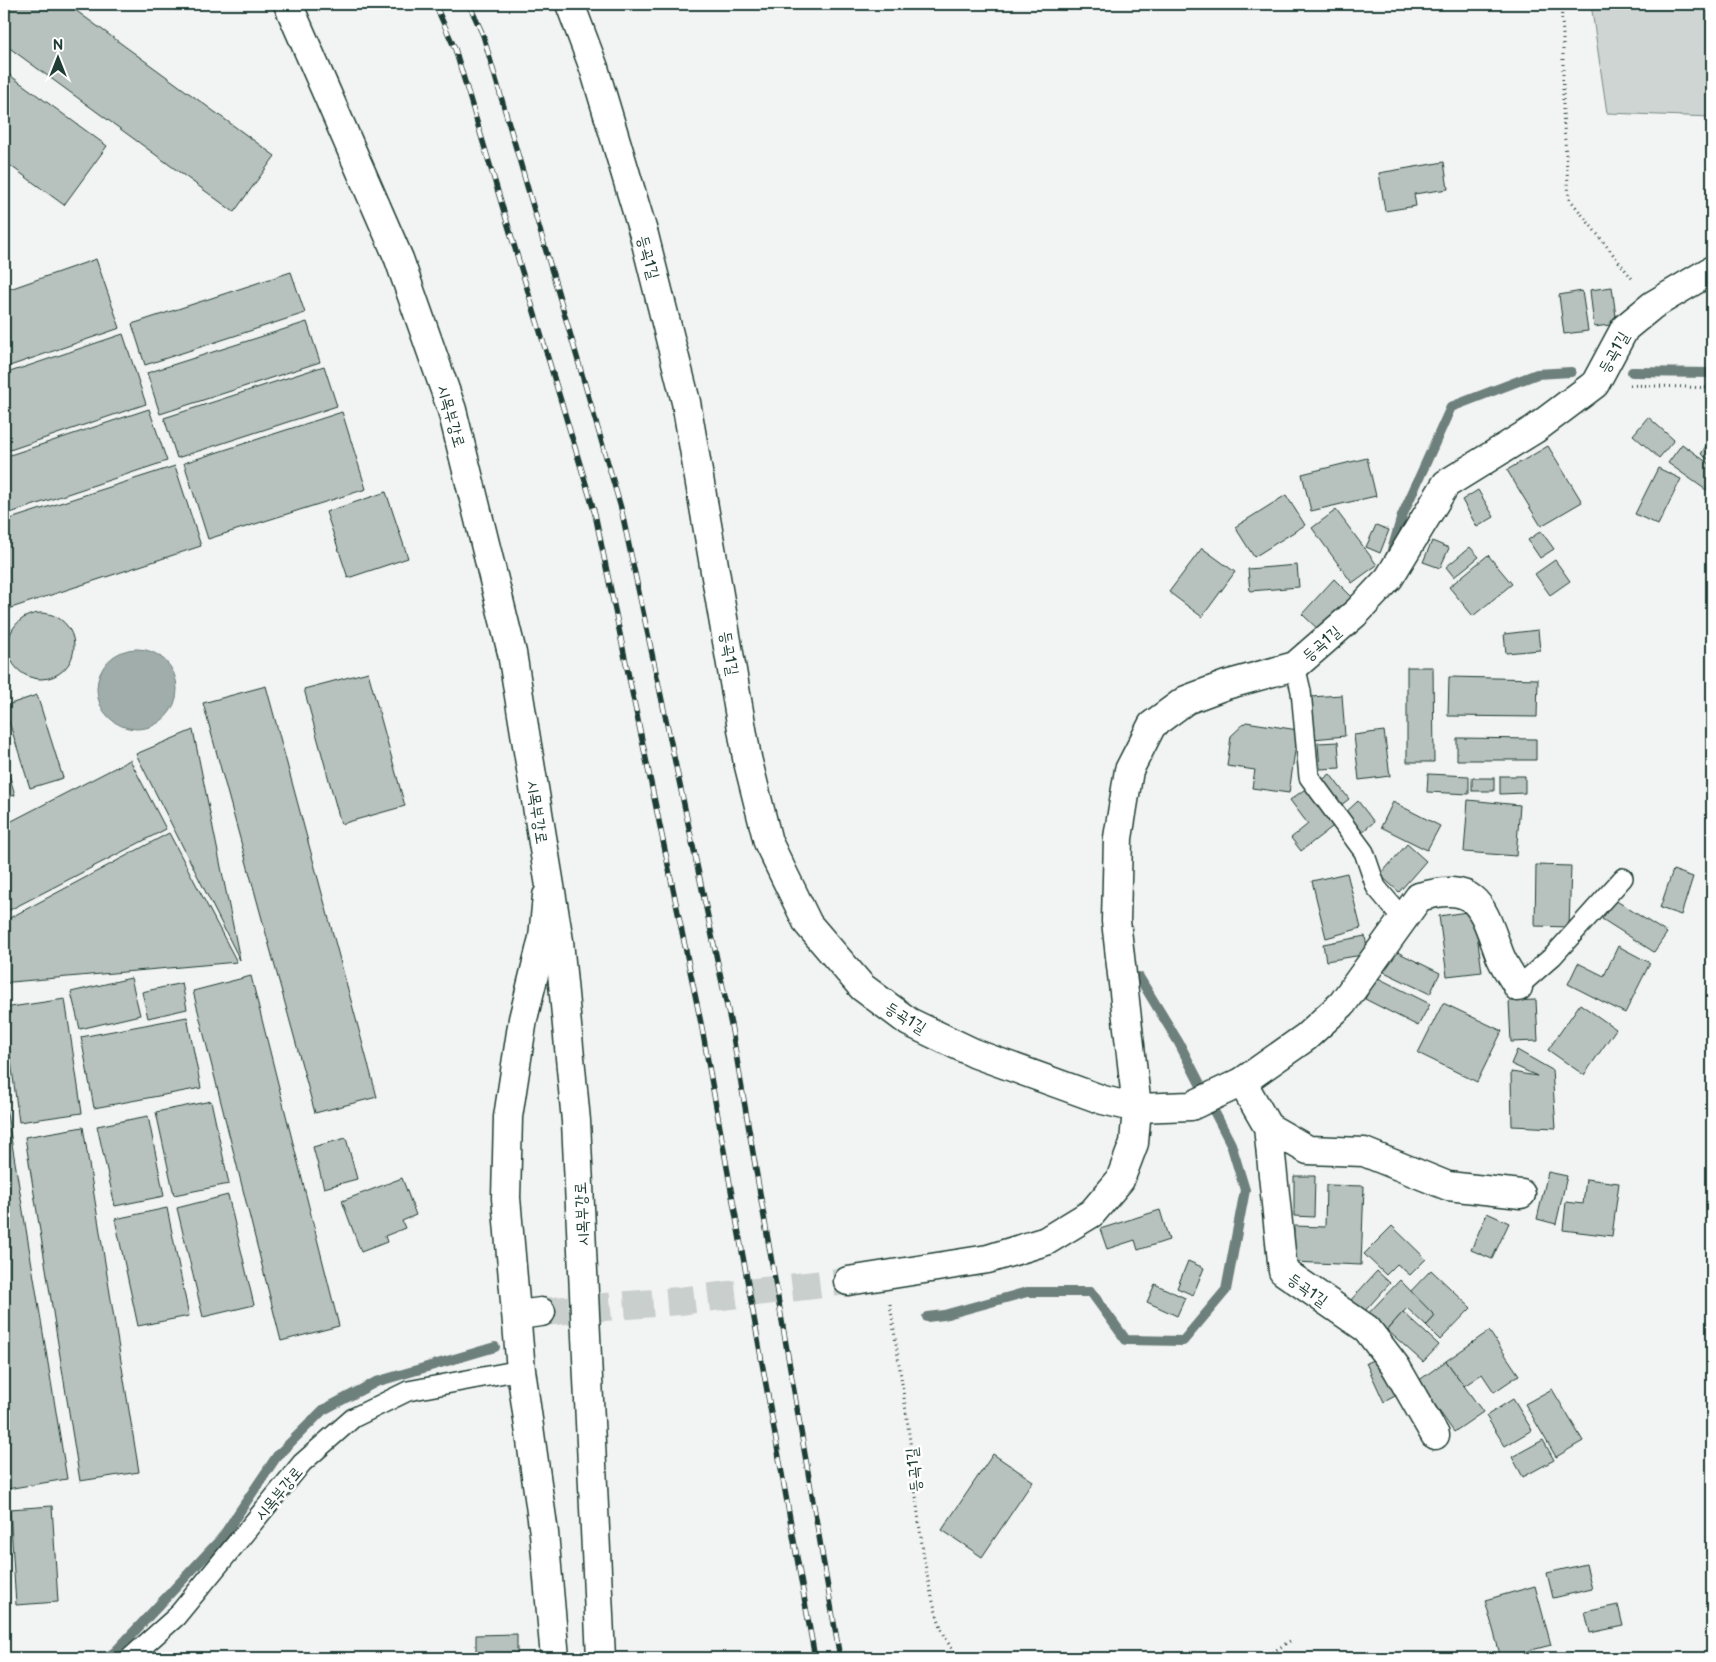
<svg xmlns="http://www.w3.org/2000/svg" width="1716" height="1662" viewBox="0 0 1716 1662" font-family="'Balsamiq Sans','Poor Story',sans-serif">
<rect width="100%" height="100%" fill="#f2f3f3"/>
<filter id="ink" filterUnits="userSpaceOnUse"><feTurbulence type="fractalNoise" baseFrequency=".02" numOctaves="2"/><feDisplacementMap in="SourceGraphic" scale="10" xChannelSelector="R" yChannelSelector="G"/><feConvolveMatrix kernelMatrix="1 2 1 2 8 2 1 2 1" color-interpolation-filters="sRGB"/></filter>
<g filter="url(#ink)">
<path fill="#ced5d3" stroke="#768984" d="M1591,4H1712V117L1607,113Z"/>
<circle fill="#a1adaa" stroke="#6d807b" cx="137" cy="689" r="40"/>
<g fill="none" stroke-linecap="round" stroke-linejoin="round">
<g stroke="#6d807b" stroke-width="10">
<path d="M1632,372L1712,373"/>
<path d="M1390,557L1402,516L1451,407L1537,374L1571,372"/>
<path d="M927,1317L944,1315L1027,1292H1091L1126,1340L1183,1341L1226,1290L1245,1190L1231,1144L1179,1043L1139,977"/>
<path d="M106,1658L116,1651L221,1539L277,1456L323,1410L376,1382L495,1347"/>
</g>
</g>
<g fill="#b7c1bd" stroke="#1f3d34">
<path d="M4,4H67L275,156L234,212L4,44Z"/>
<path d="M4,71L107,146L64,205L4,161Z"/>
<path d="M1444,162L1448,189L1414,194L1416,206L1385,211L1379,173Z"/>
<path d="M96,259L120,328L4,368V291Z"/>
<path d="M291,272L305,313L145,365L132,324Z"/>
<path d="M1612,287L1617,324L1594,327L1590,290Z"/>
<path d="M1582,291L1588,331L1564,334L1559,295Z"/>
<path d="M307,322L320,362L160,414L147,373Z"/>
<path d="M123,334L146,404L4,452V374Z"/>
<path d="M324,366L337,406L177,458L164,418Z"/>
<path d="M149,409L167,461L4,515V457Z"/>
<path d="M342,412L366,489L208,539L184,463Z"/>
<path d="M1648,417L1674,440L1659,458L1633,435Z"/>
<path d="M1712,436V462L1701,454Z"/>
<path d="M1682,444L1712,466V481L1706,490L1668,463Z"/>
<path d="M1548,446L1582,502L1541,526L1507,470Z"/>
<path d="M1367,458L1376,496L1311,511L1302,474Z"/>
<path d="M175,466L201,546L5,610L4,521Z"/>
<path d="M1658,468L1681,479L1658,525L1635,514Z"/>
<path d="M1478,490L1494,517L1477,527L1462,500Z"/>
<path d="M386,492L408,558L348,578L326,512Z"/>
<path d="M1286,495L1305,525L1254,557L1235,527Z"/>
<path d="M1336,510L1377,565L1352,583L1312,528Z"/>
<path d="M1376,525L1389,530L1380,553L1366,547Z"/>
<path d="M1541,531L1554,549L1540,558L1528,540Z"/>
<path d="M1432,541L1449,548L1440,568L1423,562Z"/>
<path d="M1470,547L1479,557L1454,577L1446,567Z"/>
<path d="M1202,548L1235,572L1202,617L1169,592Z"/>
<path d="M1488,555L1512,584L1473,616L1449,587Z"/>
<path d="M1555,560L1570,581L1550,595L1535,574Z"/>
<path d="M1297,565L1299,587L1250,591L1248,569Z"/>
<path d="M1334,579L1355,600L1323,634L1302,614Z"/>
<circle cx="41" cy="646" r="33"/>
<path d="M1538,630L1540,650L1506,653L1504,634Z"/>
<path d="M1407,667H1433L1434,762H1407Z"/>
<path d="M368,672L405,806L341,824L304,689Z"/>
<path d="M1449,677L1538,679L1537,717L1448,716Z"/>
<path d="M266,686L377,1097L315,1113L203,703Z"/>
<path d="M37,695L63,778L30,788L4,706Z"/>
<path d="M1342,695L1345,736L1313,739L1310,697Z"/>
<path d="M1246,722L1298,730L1289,793L1252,788L1255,770L1227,766L1231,736Z"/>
<path d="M193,730L240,960L136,754Z"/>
<path d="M1384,731L1390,776L1359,780L1354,735Z"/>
<path d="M1457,738L1536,739V760H1457Z"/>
<path d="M1338,742L1340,768L1320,769L1318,743Z"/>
<path d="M4,757L15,795L4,798Z"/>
<path d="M130,760L166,829L4,913V825Z"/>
<path d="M1330,774L1349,799L1336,809L1317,784Z"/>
<path d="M1428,774L1469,776V794L1427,792Z"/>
<path d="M1500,776H1525V793L1500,794Z"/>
<rect x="1472" y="778" width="22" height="13"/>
<path d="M1308,787L1336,824L1301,851L1291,838L1308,824L1290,800Z"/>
<path d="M1468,800L1520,805L1516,856L1464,852Z"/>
<path d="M1358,801L1374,822L1362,832L1345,813Z"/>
<path d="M1393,802L1440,826L1427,850L1381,827Z"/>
<path d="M169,833L237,962L11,982L4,985V921Z"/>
<path d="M1407,844L1426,861L1399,892L1380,875Z"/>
<path d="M1536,865L1571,866L1569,927L1535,926Z"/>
<path d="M1673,870L1693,877L1681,915L1660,908Z"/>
<path d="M1347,873L1361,928L1326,938L1312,881Z"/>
<path d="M1615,900L1667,933L1654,952L1602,919Z"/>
<path d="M1474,911L1482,972L1447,976L1439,916Z"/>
<path d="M1365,936L1368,954L1326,961L1323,944Z"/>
<path d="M1618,946L1650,963L1625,1013L1568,984L1578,963L1604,976Z"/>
<path d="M1389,948L1440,973L1430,994L1378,969Z"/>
<path d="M251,976L339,1326L281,1341L193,991Z"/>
<path d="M1376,977L1430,1004L1418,1026L1365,999Z"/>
<path d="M131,978L140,1015L80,1029L71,992Z"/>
<path d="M182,983L187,1009L148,1018L142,992Z"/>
<path d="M65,999L82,1113L19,1122L4,1008Z"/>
<path d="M1536,1000L1538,1041L1511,1042L1509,1001Z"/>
<path d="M1443,1003L1502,1031L1477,1082L1418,1053Z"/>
<path d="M1580,1004L1616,1029L1584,1075L1548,1050Z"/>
<path d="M187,1017L201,1088L94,1108L81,1037Z"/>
<path d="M1517,1050L1552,1070L1556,1128L1512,1126L1511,1072L1537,1076L1511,1064Z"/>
<path d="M4,1095L67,1479L7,1489L4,1467Z"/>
<path d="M211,1101L229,1184L174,1195L156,1112Z"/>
<path d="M148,1116L164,1196L115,1206L97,1126Z"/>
<path d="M83,1127L139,1472L80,1481L25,1137Z"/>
<path d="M346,1138L357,1179L324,1188L313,1147Z"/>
<path d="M1548,1172L1567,1176L1556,1224L1537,1219Z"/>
<path d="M1294,1176H1315L1314,1217L1294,1216Z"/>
<path d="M402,1178L416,1215L402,1221L405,1228L385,1236L387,1242L361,1252L342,1201Z"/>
<path d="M1586,1179L1619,1183L1612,1236L1563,1230L1566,1202L1583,1204Z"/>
<path d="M1326,1185L1364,1186L1361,1265L1293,1262L1294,1226L1325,1227Z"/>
<path d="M228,1195L254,1305L203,1317L177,1208Z"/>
<path d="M167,1208L189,1316L138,1326L115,1219Z"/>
<path d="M1160,1210L1169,1240L1138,1250L1135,1240L1107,1249L1100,1229Z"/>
<path d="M1487,1213L1509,1223L1492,1259L1471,1250Z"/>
<path d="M1392,1226L1426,1259L1410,1275L1397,1264L1386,1275L1364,1254Z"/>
<path d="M1188,1261L1204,1268L1193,1295L1177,1288Z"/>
<path d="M1431,1270L1471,1308L1440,1340L1426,1326L1435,1316L1410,1292Z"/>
<path d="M1377,1271L1390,1283L1364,1312L1350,1301Z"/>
<path d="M1400,1280L1435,1316L1426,1326L1407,1308L1383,1334L1365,1317Z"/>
<path d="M1155,1284L1185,1298L1177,1316L1147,1302Z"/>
<path d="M1403,1312L1439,1345L1423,1362L1387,1330Z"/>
<path d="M1489,1331L1519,1375L1494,1392L1482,1374L1464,1386L1446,1361Z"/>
<path d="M1380,1357L1397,1395L1384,1402L1366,1363Z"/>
<path d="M1446,1361L1483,1412L1454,1432L1418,1381Z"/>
<path d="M1552,1389L1583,1441L1556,1457L1525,1404Z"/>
<path d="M1513,1399L1532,1430L1505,1446L1486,1416Z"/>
<path d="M1543,1440L1554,1460L1523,1477L1512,1457Z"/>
<path d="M993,1454L1033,1481L982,1557L942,1530Z"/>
<path d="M52,1506L58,1602L16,1605L10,1509Z"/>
<path d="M1586,1564L1592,1589L1553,1598L1547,1573Z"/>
<path d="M1535,1586L1551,1645L1501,1658L1485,1600Z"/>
<path d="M1618,1605L1623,1626L1590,1633L1585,1612Z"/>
<path d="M517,1634V1658H476V1635Z"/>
</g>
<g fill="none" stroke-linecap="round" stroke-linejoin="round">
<path stroke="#c8cfcd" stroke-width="28" stroke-dasharray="28 14" stroke-linecap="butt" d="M541,1312L679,1301L848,1281"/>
<g stroke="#1f3d34" stroke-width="22">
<g id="lane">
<path d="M1295,666L1301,691L1309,777L1364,852L1376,887L1403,919"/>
<path d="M1518,987L1553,956L1623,878"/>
<path d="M130,1658L176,1617L302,1463L353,1418L408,1391L521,1370"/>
</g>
</g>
<g stroke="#1f3d34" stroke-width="31">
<g id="street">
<path d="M570,4L594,68L644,235L686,402L747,758L768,842L808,924L862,987L909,1022L976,1054L1103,1100L1137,1108L1191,1106L1242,1082L1306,1037L1342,1004L1419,897C1478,880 1482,907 1499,953C1503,965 1512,976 1518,987"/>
<path d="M547,896L543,938L523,1019L508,1117L506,1198L521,1370L544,1533L555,1658"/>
<path d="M1242,1082L1268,1127L1283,1271L1367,1329L1396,1367L1435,1435"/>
<path d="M1268,1127L1308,1150L1364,1152L1448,1186L1521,1194"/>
<path d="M848,1281L988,1259L1046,1241L1092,1213L1120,1180L1134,1143L1137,1108L1116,921L1118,838L1129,770L1152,725L1186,700L1226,685L1295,666L1357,612L1389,578L1446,484L1535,429L1595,384L1625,328L1653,305L1712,270"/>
<path d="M518,1315L541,1312"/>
</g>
</g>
<g stroke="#1f3d34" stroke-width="31">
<path id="secondary" d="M288,4L399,259L452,410L512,653L559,941L576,1121L601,1658"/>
</g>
<g stroke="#1f3d34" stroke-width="3" stroke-dasharray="1 4" stroke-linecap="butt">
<path d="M1561,4L1563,35V112L1569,198L1634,281"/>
<path d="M1630,385L1712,388"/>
<path d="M890,1304C897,1350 904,1395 910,1441C917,1493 923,1621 959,1658"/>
<path d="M1264,1658L1293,1639"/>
</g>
<use href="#lane" stroke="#fff" stroke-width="19"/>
<use href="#street" stroke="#fff" stroke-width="28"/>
<use href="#secondary" stroke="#fff" stroke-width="28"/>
<g stroke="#1f3d34" stroke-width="5.5">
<g id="rail">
<path d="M435,4L455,49L595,514L702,1028L815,1658"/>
<path d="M469,4L483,35L621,508L731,1025L840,1658"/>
</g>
</g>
<use href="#rail" stroke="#fff" stroke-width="4" stroke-dasharray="11" stroke-linecap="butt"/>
</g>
</g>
<g text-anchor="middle" stroke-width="5" stroke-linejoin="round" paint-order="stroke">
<g font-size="16" fill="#1f3d34" stroke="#fff">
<text transform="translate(649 257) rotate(75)" y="6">등곡1길</text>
<text transform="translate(1613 352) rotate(-60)" y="6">등곡1길</text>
<text transform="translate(452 416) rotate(74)" y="6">시목부강로</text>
<text transform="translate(1321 643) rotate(-41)" y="6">등곡1길</text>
<text transform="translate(730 653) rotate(80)" y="6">등곡1길</text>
<text transform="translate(538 812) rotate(81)" y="6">시목부강로</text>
<text transform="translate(906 1017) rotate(32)" y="6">등곡1길</text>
<text transform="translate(581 1214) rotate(-93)" y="6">시목부강로</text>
<text transform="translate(1308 1289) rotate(35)" y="6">등곡1길</text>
<text transform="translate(913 1470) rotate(-96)" y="6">등곡1길</text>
<text transform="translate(278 1493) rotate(-50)" y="6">시목부강로</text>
</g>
</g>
<rect width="1716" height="1662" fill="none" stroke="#fff" stroke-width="20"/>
<rect x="10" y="10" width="1696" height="1642" fill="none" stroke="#1f3d34" stroke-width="2" filter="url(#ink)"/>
<g transform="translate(58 58)" stroke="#ffffff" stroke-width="4" paint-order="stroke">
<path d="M0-4L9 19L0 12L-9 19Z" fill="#1f3d34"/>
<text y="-8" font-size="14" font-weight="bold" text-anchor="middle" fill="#1f3d34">N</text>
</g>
</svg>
